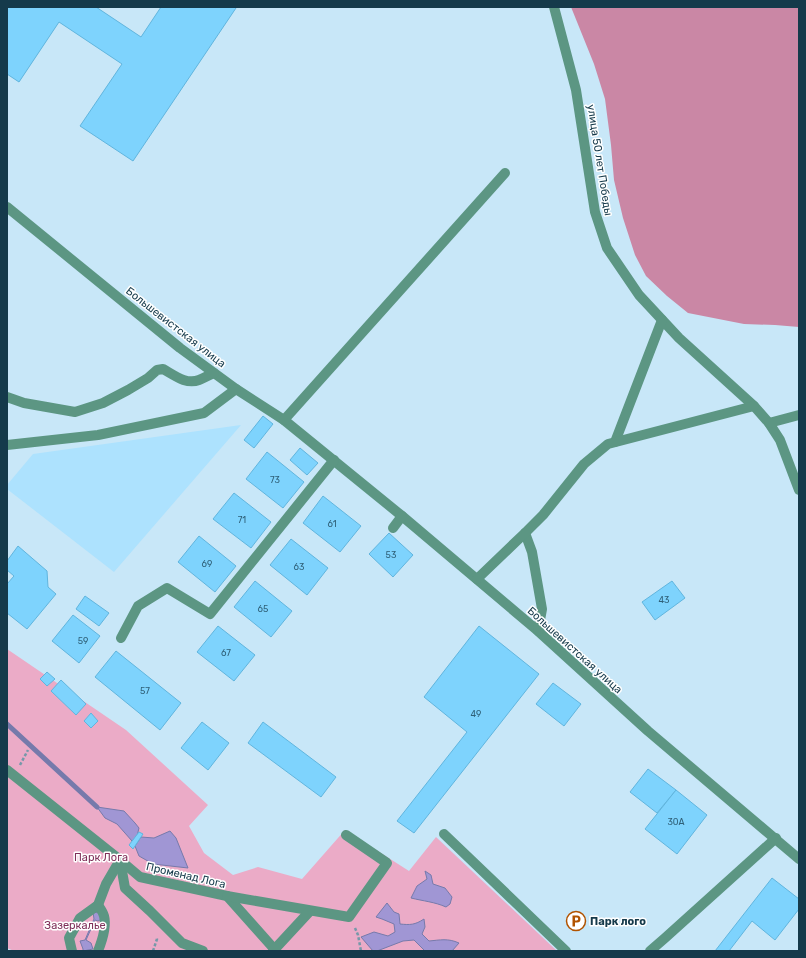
<svg xmlns="http://www.w3.org/2000/svg" width="806" height="958" viewBox="0 0 806 958" font-family="Rubik,sans-serif">
<rect width="100%" height="100%" fill="#c8e7f8"/>
<path fill="#ade2fe" d="M241,425L114,572L7,489V485L33,454Z"/>
<path fill="#ebabc7" d="M7,649L126,730L208,805L189,826L204,853L233,875L258,867L302,879L345,830L409,871L436,837L557,951H14L7,948Z"/>
<path fill="#ca87a5" d="M571,7H799V327L775,325L744,324L688,313L667,296L646,276L635,255L623,218L614,180L611,145L605,99L594,64Z"/>
<g fill="#a096d4" stroke="#767aab">
<path d="M97,807L124,811L135,823L139,828L137,836L132,841L117,824L105,818Z"/>
<path d="M170,831L176,838L188,868L153,864L139,856L135,846L141,837L154,838Z"/>
<path d="M425,871L431,875L433,884L445,888L452,897L450,904L446,907C435,902 423,901 411,898L417,886L427,879Z"/>
<path d="M387,903L394,912L399,914L400,924C410,925 415,925 424,919L425,927L422,934L429,941C440,940 448,938 459,943L452,951H425L414,940L403,941L377,951H373L361,937L374,932L388,936L395,932L394,924L382,919L376,917Z"/>
<path d="M93,912L99,913L102,919L98,921L95,920L86,940L91,943L93,949L83,951V949L80,941L85,940L94,919Z"/>
</g>
<g fill="none" stroke-linecap="round" stroke-linejoin="round">
<path stroke="#767aab" stroke-width="5" d="M7,724L97,807"/>
</g>
<g fill="#7ed3fd" stroke="#60b5de">
<path d="M7,7H96L141,37L161,7H234L236,8L133,161L80,126L122,64L59,22L19,82L7,74Z"/>
<path d="M263,416L273,424L254,448L244,440Z"/>
<path d="M300,448L318,463L307,475L290,460Z"/>
<path d="M267,452L304,482L283,508L246,479Z"/>
<path d="M234,493L271,522L251,548L213,519Z"/>
<path d="M323,496L361,526L340,552L303,523Z"/>
<path d="M389,533L413,555L393,577L369,554Z"/>
<path d="M199,536L236,566L215,592L178,562Z"/>
<path d="M291,539L328,568L307,595L270,565Z"/>
<path d="M18,546L47,571L48,587L56,594L27,629L7,613V584L14,576L7,570V561Z"/>
<path d="M255,581L292,611L271,637L234,607Z"/>
<path d="M672,581L685,598L655,620L642,602Z"/>
<path d="M85,596L109,613L99,626L76,609Z"/>
<path d="M73,615L100,636L79,663L52,641Z"/>
<path d="M218,626L255,655L234,681L197,652Z"/>
<path d="M479,626L539,674L414,833L397,821L467,732L424,697Z"/>
<path d="M116,651L181,703L160,730L95,677Z"/>
<path d="M47,672L55,679L47,686L40,679Z"/>
<path d="M61,680L86,704L76,715L51,691Z"/>
<path d="M553,683L581,704L564,726L536,704Z"/>
<path d="M91,713L98,721L91,728L84,721Z"/>
<path d="M202,722L229,743L208,770L181,748Z"/>
<path d="M263,722L336,777L321,797L248,743Z"/>
<path d="M648,769L676,790L657,813L630,792Z"/>
<path d="M676,790L707,815L677,854L645,829Z"/>
<path d="M139,832L143,834L133,849L129,845Z"/>
<path d="M772,878L799,899V909L775,940L752,921L729,951H715Z"/>
</g>
<g fill="none" stroke-linecap="round" stroke-linejoin="round">
<g stroke="#7698a9" stroke-width="2.5" stroke-dasharray="3 2" stroke-linecap="butt">
<path d="M20,765L28,750"/>
<path d="M355,928L358,935L361,951"/>
<path d="M153,951L157,939L156,937"/>
</g>
<g stroke="#5c9683" stroke-width="10">
<path d="M554,7L576,90L595,212L607,248L639,295L679,338L754,406L769,423L780,440L799,490"/>
<path d="M7,207L180,348L236,389L284,420L402,516L538,631L648,731L799,859"/>
<path d="M7,397L24,403L75,412L103,403L128,390L148,378L157,370L163,369C174,375 186,385 199,380C204,378 209,375 214,373"/>
<path d="M284,420L505,173"/>
<path d="M769,423L799,415"/>
<path d="M615,442L662,320"/>
<path d="M7,445L98,435L204,413L236,389"/>
<path d="M393,528L402,516"/>
<path d="M525,533L532,552L542,609L538,631"/>
<path d="M477,579L525,533L543,515L584,464L608,444L754,406"/>
<path d="M121,638L138,606L167,588L210,614L334,460"/>
<path d="M7,770L120,860L140,877L227,896L276,951"/>
<path d="M444,834L566,951"/>
<path d="M120,860L125,888L150,911L182,943L203,951"/>
<path d="M227,896L349,917L387,863L346,835"/>
<path d="M98,905C100,908 103,912 104,916C107,927 102,941 98,951"/>
<path d="M72,951L69,938L80,918L98,905L106,884L120,860"/>
<path d="M273,951L310,911"/>
<path d="M650,951L665,938L776,838"/>
</g>
</g>
<defs>
<g id="parking-ring" transform="scale(1)"><circle r="9.5" fill="#fff" stroke="#b15300" stroke-width="1.5"/><path d="M-3.5-5.5H1a3.5 3.5 0 0 1 0 7H-1V5.5H-3.5ZM-1-3.4V-.6H.8a1.4 1.4 0 0 0 0-2.8Z" fill="#b15300"/></g>
</defs>
<g fill-rule="evenodd">
<use href="#parking-ring" x="576" y="921"/>
</g>
<g text-anchor="middle" stroke-width="3" stroke-linejoin="round" paint-order="stroke">
<g font-size="9" fill="#2f6078">
<text x="275" y="483">73</text>
<text x="242" y="523">71</text>
<text x="332" y="527">61</text>
<text x="391" y="558">53</text>
<text x="207" y="567">69</text>
<text x="299" y="570">63</text>
<text x="664" y="603">43</text>
<text x="263" y="612">65</text>
<text x="83" y="644">59</text>
<text x="226" y="656">67</text>
<text x="145" y="694">57</text>
<text x="476" y="717">49</text>
<text x="676" y="825">30А</text>
</g>
<g font-size="11" fill="#153a4b" stroke="#fff">
<text transform="translate(600 160) rotate(81)" y="4">улица 50 лет Победы</text>
<text transform="translate(176 327) rotate(38)" y="4">Большевистская улица</text>
<text transform="translate(575 650) rotate(42)" y="4">Большевистская улица</text>
<text transform="translate(186 875) rotate(13)" y="4">Променад Лога</text>
</g>
<g font-size="11" fill="#7f2f59" stroke="#fff">
<text x="101" y="861">Парк Лога</text>
<text x="75" y="929">Зазеркалье</text>
</g>
<g font-size="11" font-weight="bold" fill="#153a4b" stroke="#fff" text-anchor="start">
<text x="590" y="925">Парк лого</text>
</g>
</g>
<rect width="806" height="958" fill="none" stroke="#153a4b" stroke-width="16"/>
</svg>
